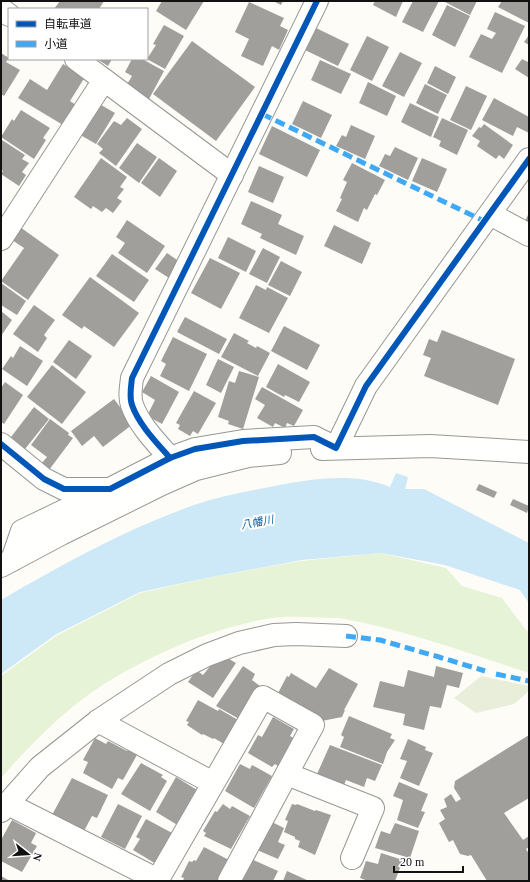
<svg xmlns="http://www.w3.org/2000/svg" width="530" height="882" viewBox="0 0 530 882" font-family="'Times New Roman','Noto Sans JP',serif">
<rect width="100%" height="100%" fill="#fdfcf7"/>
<path fill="#e7f3d7" d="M381,553L446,568L462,586L502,598L526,630L529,632V673C467,653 404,629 339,618C317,618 294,615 272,618C214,627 154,653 104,684C65,709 31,744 1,778V676L56,636L140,593L211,577L301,561Z"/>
<path fill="#e9eedb" d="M481,676L529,686V691L514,704L476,713L454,698Z"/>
<path fill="#cde8f7" d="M396,473L408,477L405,489H424L529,543V603L520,590L445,565L381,553L302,560L211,577L140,592L55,635L1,674V600C63,564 126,529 194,505C223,495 254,490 285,484C319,478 357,473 390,487Z"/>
<g fill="#a19f9c">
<path d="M60,1H104L99,9H54Z"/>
<path d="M162,1H204L186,30L156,11Z"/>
<path d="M273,1H283L281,5Z"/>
<path d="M375,1H403L396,17L373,5Z"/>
<path d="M413,1H439L423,32L402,22Z"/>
<path d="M443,1H477L470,15Z"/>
<path d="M502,1H529V23L498,7Z"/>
<path d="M249,2L284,18L280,26L288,30L279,50L272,46L263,66L241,56L249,39L235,32Z"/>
<path d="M447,5L470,16L455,47L432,35Z"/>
<path d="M495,12L525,26L502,73L469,57L481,34L492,39L496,33L487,29Z"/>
<path d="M164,25L184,36L165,69L147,59L156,45L153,44Z"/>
<path d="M316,28L349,44L338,66L305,50Z"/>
<path d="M529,35V45L524,42Z"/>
<path d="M367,36L389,47L372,81L350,70Z"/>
<path d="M192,41L255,87L216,141L153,94Z"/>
<path d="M400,52L422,63L404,97L382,86Z"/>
<path d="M1,53L9,58L6,62L20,70L4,96L1,94Z"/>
<path d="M97,59H112L108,66Z"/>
<path d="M132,59H142L164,71L149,99L126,86L132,76L125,72Z"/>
<path d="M522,59L528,62L529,60V78L515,69Z"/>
<path d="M320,60L351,74L341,94L311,80Z"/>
<path d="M63,64L85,77L70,101L76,105L63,125L18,98L30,79L47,90Z"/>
<path d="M435,66L456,77L448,94L427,83Z"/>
<path d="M368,82L396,96L387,116L359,103Z"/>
<path d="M425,84L447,95L438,114L416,103Z"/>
<path d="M466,86L487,96L471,130L450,120Z"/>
<path d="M494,98L529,117V133L517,127L513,136L482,120Z"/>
<path d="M303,101L332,115L321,138L292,124Z"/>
<path d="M96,102L115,113L96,144L77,133Z"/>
<path d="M410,103L439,117L431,137L401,122Z"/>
<path d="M21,110L50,128L43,138L46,140L34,159L1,137L12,119L14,121Z"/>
<path d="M127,118L142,129L116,166L99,153L103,149L97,144L114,121L121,125Z"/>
<path d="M442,118L468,130L457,155L439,146L441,141L433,137Z"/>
<path d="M484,124L513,145L504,159L499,155L496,159L477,146L480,141L472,136L479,127L481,128Z"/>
<path d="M351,125L375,136L365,159L336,146L342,135L346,137Z"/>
<path d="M272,126L320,150L307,177L259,154Z"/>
<path d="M2,140L25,155L22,159L29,163L22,172L26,175L19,186L1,174L3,171L1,169Z"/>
<path d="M137,143L157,157L139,183L119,168Z"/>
<path d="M395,147L418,158L408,180L379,166L385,154L390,156Z"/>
<path d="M101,158L127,177L120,187L124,189L117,198L122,201L113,213L106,208L102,212L93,206L91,209L74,197Z"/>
<path d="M159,158L177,171L160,197L141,183Z"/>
<path d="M422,158L447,169L437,192L412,181Z"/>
<path d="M352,163L385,180L377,195L375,194L367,210L364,208L358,222L336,211L342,199L340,198L347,182L343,180Z"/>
<path d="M259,166L284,177L273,203L248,192Z"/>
<path d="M251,201L282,215L278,224L304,236L296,255L260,238L262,234L241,224Z"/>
<path d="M529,213V228L523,225Z"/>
<path d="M127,220L165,246L147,273L118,253L125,243L116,237Z"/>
<path d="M334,225L371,243L362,264L324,246Z"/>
<path d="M20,227L59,255L28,300L1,281L24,248L12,240Z"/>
<path d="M228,237L256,251L246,272L218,258Z"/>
<path d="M263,248L280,257L267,283L249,274Z"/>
<path d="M167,253L180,262L169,278L155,269Z"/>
<path d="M112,254L149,280L134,302L96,276Z"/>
<path d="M210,258L240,273L221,309L191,293Z"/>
<path d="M281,261L302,272L290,296L268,285Z"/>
<path d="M90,277L139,313L114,347L84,326L82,329L62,315Z"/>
<path d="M1,283L26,301L17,315L1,305Z"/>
<path d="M256,285L266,290L267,287L288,298L269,333L239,318Z"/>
<path d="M34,305L55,320L44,335L47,338L38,352L13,334Z"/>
<path d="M1,311L12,320L1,336Z"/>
<path d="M185,317L227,339L219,354L177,332Z"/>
<path d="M284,326L320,345L307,370L271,351Z"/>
<path d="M442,330L515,359L498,405L424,376L431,358L423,355L429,339L437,342Z"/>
<path d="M234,333L249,341L247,343L256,348L257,346L270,353L258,376L221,357Z"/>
<path d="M173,337L207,354L189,391L160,376L166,364L161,361Z"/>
<path d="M69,340L92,356L76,379L53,362Z"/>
<path d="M20,346L43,361L27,386L2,369L11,356L13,358Z"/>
<path d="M218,359L234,367L221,393L206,385Z"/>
<path d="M278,364L310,382L299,402L285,395L284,397L266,387Z"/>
<path d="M52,365L86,392L62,424L27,397Z"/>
<path d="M239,371L259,377L243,429L228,424L229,421L218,417L229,381L235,383Z"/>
<path d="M151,376L179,392L162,424L147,416L155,400L142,392Z"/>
<path d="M5,382L23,395L4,424L1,422V388Z"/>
<path d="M262,387L303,410L294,426L287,423L285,428L275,423L273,427L257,418L265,405L255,399Z"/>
<path d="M194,391L216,403L198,434L193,431L190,436L178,429L180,425L176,423Z"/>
<path d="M114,399L133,424L103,447L94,436L82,446L71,431Z"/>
<path d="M34,407L49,419L25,449L11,437Z"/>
<path d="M50,419L69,433L68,435L73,438L49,470L41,464L47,457L31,445Z"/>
<path d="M479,484L497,492L494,498L476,490Z"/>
<path d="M513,499L529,506L527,513L510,505Z"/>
<path d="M224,656L236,663L213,698L188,682L196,670L203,675L216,659Z"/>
<path d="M243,666L255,674L252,680L260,686L241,720L216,706Z"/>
<path d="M436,666L463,673L459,688L447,685L441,708L430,706L424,730L403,725L405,714L373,707L380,681L404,687L408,670L434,677Z"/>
<path d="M329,668L358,684L344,710H345L342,717L322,721L277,695L287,676L289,677L291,673L316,688Z"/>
<path d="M198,700L218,711L219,709L238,720L224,744L214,738L213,739L203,734L202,735L187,725L189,722L186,721Z"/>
<path d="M349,716L392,734L390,738L395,740L387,752L383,764L340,747L344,737L341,735Z"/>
<path d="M273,717L294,729L290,736L295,739L279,767L275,764L272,767L248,753L258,735L262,737Z"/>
<path d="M529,735V798L504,813L523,840L529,836V847L526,849L529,854V881H487L471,855L468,856L460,854L453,840L449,842L439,823L445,819L440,810L447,807L444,799L451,794L456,802L461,799L454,788L455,781Z"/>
<path d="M95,738L106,744L108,741L127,751L129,748L138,753L123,780L118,778L112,789L83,773L88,762L83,760Z"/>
<path d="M408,739L426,747L425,750L433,753L419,786L400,778L407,761L400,759Z"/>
<path d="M330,745L382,765L375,781L367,778L364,787L346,780L344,785L317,774Z"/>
<path d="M141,763L163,775L161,777L167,781L150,811L121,794Z"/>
<path d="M240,764L250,769L252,765L272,776L254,808L225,791Z"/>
<path d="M176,777L197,790L191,798L194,800L179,826L156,812Z"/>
<path d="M72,778L108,795L97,818L92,816L84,831L52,815Z"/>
<path d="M399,782L428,794L421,811L425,812L418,828L397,820L403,800L393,796Z"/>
<path d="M118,804L142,816L125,849L101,837Z"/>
<path d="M223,804L230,809L232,806L250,816L231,849L204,836L206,833L203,831L215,811L217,812Z"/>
<path d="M292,804L296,805L297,804L315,811L316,810L331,815L315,855L298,847L300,841L295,839V837L284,832L288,821L285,820Z"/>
<path d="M146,819L174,834L156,864L133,850L140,839L136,837Z"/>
<path d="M12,820L36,833L31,843L37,846L22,872L1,861V840Z"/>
<path d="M270,821L284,828L278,842L285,845L278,859L257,850Z"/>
<path d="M395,823L419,831L410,858L375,848L381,831L390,834Z"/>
<path d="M204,847L229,860L218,881H183L184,878L181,877L189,861L192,862L194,860L196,861Z"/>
<path d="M381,853L403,860L395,881H368L360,878L366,861L378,864Z"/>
<path d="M251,859L278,871L273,881H241Z"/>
<path d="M287,871L309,881H283Z"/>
<path d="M1,876L10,881H1Z"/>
</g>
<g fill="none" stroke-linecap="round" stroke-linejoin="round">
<g stroke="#979795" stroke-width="24">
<g id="minor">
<path d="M1,9L9,15"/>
<path d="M76,59L232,175"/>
<path d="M490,214L529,235"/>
<path d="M1,239L104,80"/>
<path d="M1,444L44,479L64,489H110L170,458L195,449L243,441L314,437L336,448L366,386L529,159"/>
<path d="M322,449L430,446L529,452"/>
<path d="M170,458C157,443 139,425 132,405C129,397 131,387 132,378L317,1"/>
<path d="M12,560L22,531L105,491"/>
<path d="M1,566L61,534L162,484L196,469L248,456L280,453"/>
<path d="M98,721L213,783"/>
<path d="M287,774L373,808L352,858"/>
<path d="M8,804L158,880"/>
<path d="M1,811L40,767L98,721L169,674L207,655L239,643L274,635L296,634L346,636"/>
<path d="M157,881L263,697L313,725L229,881"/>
</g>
</g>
<use href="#minor" stroke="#fffffe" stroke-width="22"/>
<g stroke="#3fa9f5" stroke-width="5" stroke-dasharray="10 5" stroke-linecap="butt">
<path d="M262,114L484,221"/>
<path d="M346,636L380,640L439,657L485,671"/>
<path d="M496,674L529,681"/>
</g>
<g stroke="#fff" stroke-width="8">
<g id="cycleway">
<path d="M1,444L44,479L64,489H110L170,458L195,449L243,441L314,437L336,448L366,386L529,159"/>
<path d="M170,458C157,443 139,425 132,405C129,397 131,387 132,378L317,1"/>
</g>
</g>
<use href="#cycleway" stroke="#0057b8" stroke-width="6"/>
</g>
<g text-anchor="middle" stroke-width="4" stroke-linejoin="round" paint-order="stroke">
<g font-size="11" font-style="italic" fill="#1768a6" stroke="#fff">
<text transform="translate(257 522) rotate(-11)" y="4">八幡川</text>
</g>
</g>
<rect width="530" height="882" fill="none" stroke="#111111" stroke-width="4"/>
<rect x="8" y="8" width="140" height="52" fill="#ffffff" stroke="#a0a0a0"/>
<rect x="16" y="21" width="20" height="6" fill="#0057b8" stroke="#a0a0a0"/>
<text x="44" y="28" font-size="12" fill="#111111">自転車道</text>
<rect x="16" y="41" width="20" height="6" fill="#3fa9f5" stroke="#a0a0a0"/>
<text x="44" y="48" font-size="12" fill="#111111">小道</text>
<g transform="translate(28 854) rotate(107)" stroke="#ffffff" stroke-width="3" paint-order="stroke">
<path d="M0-3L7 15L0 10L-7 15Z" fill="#111111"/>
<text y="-6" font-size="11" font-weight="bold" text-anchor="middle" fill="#111111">N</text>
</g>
<path d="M394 866v6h69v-6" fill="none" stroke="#111111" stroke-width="2"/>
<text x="400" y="866" font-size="12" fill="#111111" stroke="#ffffff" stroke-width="3" paint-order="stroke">20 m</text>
</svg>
